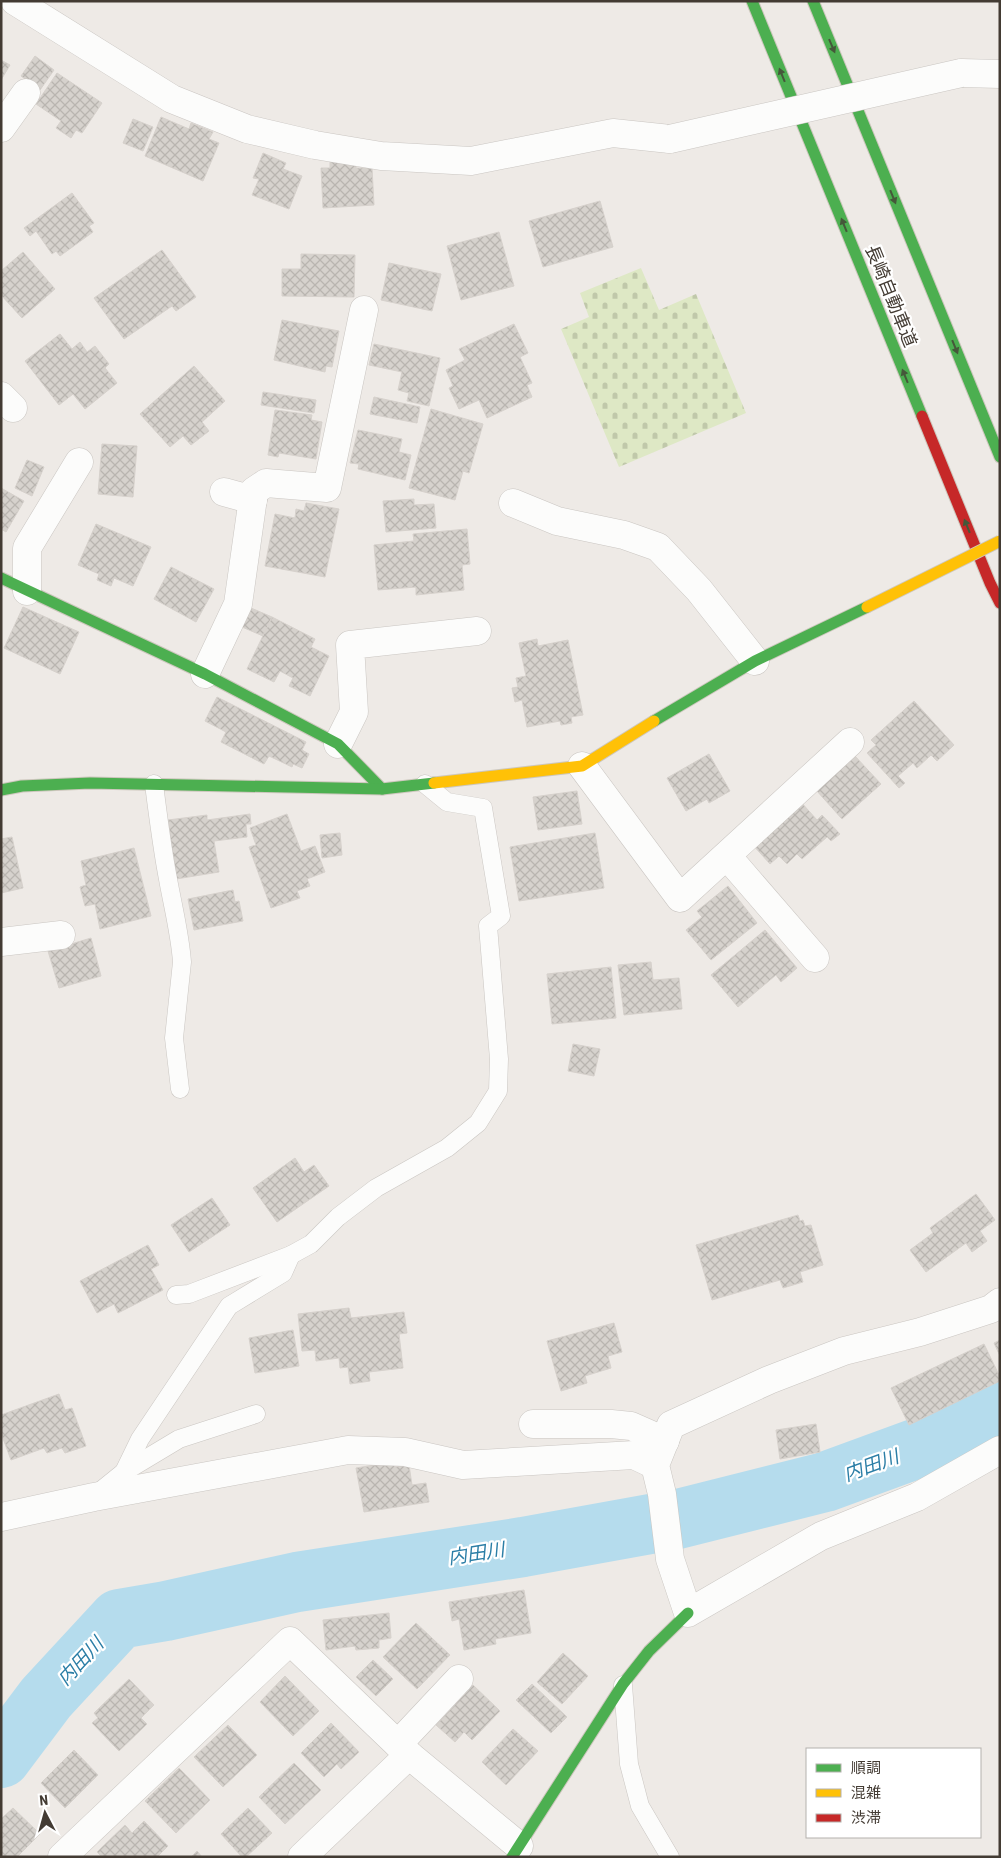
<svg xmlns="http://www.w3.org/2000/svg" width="1001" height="1858" viewBox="0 0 1001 1858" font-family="'Roboto Condensed','Noto Sans JP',sans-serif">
<defs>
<pattern id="cemetery-stones" width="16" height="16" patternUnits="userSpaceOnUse" patternTransform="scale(1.25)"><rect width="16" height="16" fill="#dee8c5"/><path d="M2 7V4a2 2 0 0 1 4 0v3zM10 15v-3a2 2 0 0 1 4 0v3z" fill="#c0c8aa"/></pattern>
<pattern id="building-cross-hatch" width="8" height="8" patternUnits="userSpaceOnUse" patternTransform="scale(1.25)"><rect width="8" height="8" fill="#d6d2cd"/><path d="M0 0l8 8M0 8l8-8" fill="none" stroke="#b9b5b0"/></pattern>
</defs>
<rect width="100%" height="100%" fill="#eeeae6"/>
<path fill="url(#cemetery-stones)" d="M641,268L659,310L696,294L746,413L619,467L561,329L589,317L580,293Z"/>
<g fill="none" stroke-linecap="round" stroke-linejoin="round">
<path stroke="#b5dced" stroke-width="60" d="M1,1758L46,1698L119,1619L166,1611L297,1582L523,1547L678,1519L825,1482L967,1430L1000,1410"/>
</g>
<g fill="url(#building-cross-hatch)" stroke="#d6d1cc">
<path d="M35,56L54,70L40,90L21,76Z"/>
<path d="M1,60L10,65L1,80Z"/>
<path d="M57,73L102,103L82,133L76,130L71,138L56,128L61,121L36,104Z"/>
<path d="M161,117L189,129L191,123L213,132L209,139L219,143L203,181L145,156Z"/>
<path d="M133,119L153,127L143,151L123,143Z"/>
<path d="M263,153L286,163L283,169L302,176L289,209L252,195L259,179L253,178Z"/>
<path d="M356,160V168H372L374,205L323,208L321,168H330V161Z"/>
<path d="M72,193L94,223L89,226L93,232L60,256L56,251L52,254L36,231L30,236L24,228Z"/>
<path d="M600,201L613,247L543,267L529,221Z"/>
<path d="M499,232L514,286L461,300L447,246Z"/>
<path d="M162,250L196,297L176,311L172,306L124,339L94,298Z"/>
<path d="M23,252L55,289L22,318L1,295V271Z"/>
<path d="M301,254L355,255L354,297L282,296V269H301Z"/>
<path d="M389,263L441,274L432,311L381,300Z"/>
<path d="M282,320L339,331L332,367L326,366L325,372L274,360Z"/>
<path d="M514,324L528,353L520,357L532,383L527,385L532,397L487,418L479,400L459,409L449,388L453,386L446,370L465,360L459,349Z"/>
<path d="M60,334L72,349L80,342L87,352L95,346L109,364L105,368L117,383L85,409L73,394L59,405L25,361Z"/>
<path d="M374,344L440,358L429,406L407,401L409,393L398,390L402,372L369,365Z"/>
<path d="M194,366L225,401L202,422L209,431L191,445L183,436L170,447L140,414Z"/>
<path d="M263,392L316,400L314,413L261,405Z"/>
<path d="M374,397L420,407L417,423L370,414Z"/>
<path d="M431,409L483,424L469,473L463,471L455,500L409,488Z"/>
<path d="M275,410L312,415L311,420L322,422L316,459L279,453L278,457L268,455Z"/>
<path d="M358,430L402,439L399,452L411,455L405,480L358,469L359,464L350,463Z"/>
<path d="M102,444L137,446L133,497L98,494Z"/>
<path d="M27,460L44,467L32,496L15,488Z"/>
<path d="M1,488L24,501L6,532L1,529Z"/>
<path d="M414,499V505L434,504L436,528L386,532L383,501Z"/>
<path d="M306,503L339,509L325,577L265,566L275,514L295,518L296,509L304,511Z"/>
<path d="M96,524L151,547L133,586L114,578L111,586L97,580L99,574L78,565Z"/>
<path d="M467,529L470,564L462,565L464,590L416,595V587L378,590L374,545L414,541L413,534Z"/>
<path d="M171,567L214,589L196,622L154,599Z"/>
<path d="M23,607L79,632L60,674L4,648Z"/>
<path d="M251,608L272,617L263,636L242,627Z"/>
<path d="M272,617L315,639L311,647L329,656L310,696L289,686L293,678L280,671L274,682L247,669Z"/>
<path d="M537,639L538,646L568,640L583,715L571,717L572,723L561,725L560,721L527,727L522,700L515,702L512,688L518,687L516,678L526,676L519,643Z"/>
<path d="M217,697L306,742L302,750L309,754L302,768L293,764L292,767L269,756L264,764L221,742L226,732L205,721Z"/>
<path d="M914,701L954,745L937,761L931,755L917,768L913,763L898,776L905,783L899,788L867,753L876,745L871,740Z"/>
<path d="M709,754L730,791L709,803L707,799L686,811L667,778Z"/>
<path d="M854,755L881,784L842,819L816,790Z"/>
<path d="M577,791L582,824L538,830L533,797Z"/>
<path d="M800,801L817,820L822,815L840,834L831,841L827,837L802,859L797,854L787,864L779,856L770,864L752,844Z"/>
<path d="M250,814L251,824H246L247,837L214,841L219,872L176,879L168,820L207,815V820Z"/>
<path d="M287,814L301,851L315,846L325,872L307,879L310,886L297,891L300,898L271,908L249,847L256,845L250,828Z"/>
<path d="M340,833L342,855L322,858L320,835Z"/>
<path d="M595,833L604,888L519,901L510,847Z"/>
<path d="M12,837L23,888L1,893V839Z"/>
<path d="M134,848L151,916L100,929L95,904L85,906L80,887L86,885L81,861Z"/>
<path d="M728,886L757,923L711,960L686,930L702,917L697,911Z"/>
<path d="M233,890L235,902L239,901L243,921L194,930L188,899Z"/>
<path d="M765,930L797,968L781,982L776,975L738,1007L711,975Z"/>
<path d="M91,938L101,976L59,988L48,951Z"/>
<path d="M651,962L653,980L679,978L682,1009L624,1015L618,965Z"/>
<path d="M611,967L616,1018L552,1024L547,974Z"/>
<path d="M573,1044L600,1049L594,1076L568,1071Z"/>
<path d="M295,1158L304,1172L314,1165L329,1186L277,1222L253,1188Z"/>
<path d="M976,1194L995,1220L980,1231L987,1241L972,1252L966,1243L926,1272L910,1250L933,1233L930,1228Z"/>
<path d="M212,1198L230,1225L189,1252L171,1225Z"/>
<path d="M798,1215L800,1221L803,1220L805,1226L811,1225L823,1265L800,1272L803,1282L783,1288L780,1280L712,1300L696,1245Z"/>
<path d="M148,1245L159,1265L151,1269L163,1290L118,1313L114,1304L97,1313L80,1281Z"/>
<path d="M349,1308L351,1318L404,1312L407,1333L399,1334L403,1368L369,1372L370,1381L350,1384L348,1367L340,1368L339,1358L316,1361L315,1350L302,1351L298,1314Z"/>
<path d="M614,1323L622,1352L608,1356L611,1368L585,1376L587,1383L561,1391L547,1341Z"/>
<path d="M293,1330L299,1366L255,1373L249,1338Z"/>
<path d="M1000,1340V1356L994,1343Z"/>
<path d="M984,1344L1000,1377V1381L909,1425L891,1388Z"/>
<path d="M59,1394L65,1410L72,1408L86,1446L65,1453L62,1448L47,1453L44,1448L11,1460L1,1433V1415Z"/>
<path d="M816,1424L820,1452L780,1459L776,1430Z"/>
<path d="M394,1462L395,1467L409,1465L412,1485L426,1483L429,1502L364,1512L356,1468Z"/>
<path d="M524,1590L531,1633L495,1639L496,1644L464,1650L459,1619L452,1621L449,1602Z"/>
<path d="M389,1613L391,1638L379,1640V1648L356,1650L355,1646L326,1650L323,1620Z"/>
<path d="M416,1623L450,1655L417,1689L383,1657Z"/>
<path d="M563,1653L588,1676L562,1704L537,1682Z"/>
<path d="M373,1660L393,1679L376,1696L356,1677Z"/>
<path d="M285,1676L319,1711L293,1736L260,1702Z"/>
<path d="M129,1679L154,1705L141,1718L147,1724L119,1751L92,1723L98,1718L94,1713Z"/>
<path d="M532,1684L567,1717L551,1733L516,1700Z"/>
<path d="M473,1685L500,1711L472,1740L464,1732L455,1742L436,1725Z"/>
<path d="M331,1723L359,1752L341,1769L337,1764L324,1777L301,1753Z"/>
<path d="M228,1725L257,1755L223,1787L194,1757Z"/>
<path d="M513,1729L538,1751L506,1785L482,1762Z"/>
<path d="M74,1750L98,1775L65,1808L41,1783Z"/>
<path d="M294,1763L321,1790L285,1824L259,1797Z"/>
<path d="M179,1768L210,1800L176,1833L145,1801Z"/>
<path d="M13,1808L40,1834L17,1857H1V1819Z"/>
<path d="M248,1808L272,1833L246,1857H242L221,1834Z"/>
<path d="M144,1821L168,1846L157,1857H102L97,1852L125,1825L132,1833Z"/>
<path d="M197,1851L202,1857H191Z"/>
</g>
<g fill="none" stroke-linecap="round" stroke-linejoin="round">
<g stroke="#cac6c2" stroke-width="19">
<g id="lane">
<path d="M154,784C158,816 162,848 168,879C173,907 180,934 182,962L174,1038L180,1089"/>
<path d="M176,1295L189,1294L291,1255L311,1244L338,1217L376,1188L447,1148L478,1123L498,1091L499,1059L488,926L501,916L483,808L447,802L425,784"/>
<path d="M124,1472L179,1439L256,1414"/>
<path d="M98,1493L124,1472L140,1439L229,1306L283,1273L291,1255"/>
<path d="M623,1685L629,1764L640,1806L670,1857"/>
</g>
</g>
<g stroke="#cac6c2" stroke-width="29">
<g id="street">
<path d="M15,1L172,99L247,129L315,145L381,156L471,161L613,133L670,139"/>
<path d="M961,73L1000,74"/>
<path d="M1,128L26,93"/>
<path d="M1,396L13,408"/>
<path d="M224,492L253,500"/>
<path d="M513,503L557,521L624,535L658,547L699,590L755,661"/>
<path d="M27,591V548L79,462"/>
<path d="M205,674L238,604L254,491L266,483L327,488L364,310"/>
<path d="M338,744L354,712L350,645L477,631"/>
<path d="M582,766L680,898L850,742"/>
<path d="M727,856L815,958"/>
<path d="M1,942L61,935"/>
<path d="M1000,1302L991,1309L920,1332L844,1351L769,1380L671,1425L655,1465L662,1494L670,1559L688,1613L821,1536L917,1497L1000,1450"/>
<path d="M533,1424H611L631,1426L665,1441"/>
<path d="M1,1517L94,1497L348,1450L405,1452L463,1465L634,1455L655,1465"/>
<path d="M398,1744L459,1679"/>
<path d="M62,1857L290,1641L409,1755L519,1846"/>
<path d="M302,1857L409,1755"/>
</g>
</g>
<g stroke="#cdc7bd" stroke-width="13">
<g id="fast">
<path d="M752,1L922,416"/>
<path d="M813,1L1000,457"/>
<path d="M1,578L205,674L338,744L382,789"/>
<path d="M654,721L755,661L867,607"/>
<path d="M1,790L22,786L90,783L382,789L434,783"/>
<path d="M512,1857L623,1684L649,1651L688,1613"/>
</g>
</g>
<g stroke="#cdc7bd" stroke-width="13">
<path id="slow" d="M434,783L582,766L654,721"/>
</g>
<g stroke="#cdc7bd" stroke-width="13">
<path id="jam" d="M922,416L990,583L1000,603"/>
</g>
<use href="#lane" stroke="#fcfcfb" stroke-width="18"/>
<use href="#street" stroke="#fcfcfb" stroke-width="28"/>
<use href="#fast" stroke="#4caf50" stroke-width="11"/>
<use href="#slow" stroke="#ffc107" stroke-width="11"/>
<use href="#jam" stroke="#c62828" stroke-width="11"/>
<g stroke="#cac6c2" stroke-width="29" stroke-linecap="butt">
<path id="street-bridge" d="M670,139L961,73"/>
</g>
<g stroke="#cdc7bd" stroke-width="13" stroke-linecap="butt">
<path id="slow-bridge" d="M867,607L1000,541"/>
</g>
<use href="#street-bridge" stroke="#fcfcfb" stroke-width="28"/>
<use href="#slow-bridge" stroke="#ffc107" stroke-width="11"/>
</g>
<defs><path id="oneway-solid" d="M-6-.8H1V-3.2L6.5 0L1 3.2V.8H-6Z" transform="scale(1.25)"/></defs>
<g fill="#45583a">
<use href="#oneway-solid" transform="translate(832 46) rotate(67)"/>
<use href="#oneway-solid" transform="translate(782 75) rotate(-112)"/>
<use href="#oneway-solid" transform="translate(893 197) rotate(68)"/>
<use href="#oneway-solid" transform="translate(844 225) rotate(-112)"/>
<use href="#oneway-solid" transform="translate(955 347) rotate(68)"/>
<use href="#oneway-solid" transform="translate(905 376) rotate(-112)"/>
<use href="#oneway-solid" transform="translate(967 526) rotate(-112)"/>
</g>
<g text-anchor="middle" stroke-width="4.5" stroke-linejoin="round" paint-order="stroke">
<g font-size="18" fill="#433b33" stroke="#fff">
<text transform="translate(891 296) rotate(68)" y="6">長崎自動車道</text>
</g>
<g font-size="19" font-style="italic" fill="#2b7ea6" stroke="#fff">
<text transform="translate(871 1465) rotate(-20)" y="7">内田川</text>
<text transform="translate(476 1553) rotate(-9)" y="7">内田川</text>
<text transform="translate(80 1661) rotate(-47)" y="7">内田川</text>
</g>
</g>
<rect width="1001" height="1858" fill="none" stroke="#433b33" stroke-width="5"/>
<rect x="806" y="1748" width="175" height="90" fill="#ffffff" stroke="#b4b1ad"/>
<rect x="816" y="1764" width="25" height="8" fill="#4caf50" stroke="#b4b1ad"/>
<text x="851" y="1773" font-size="15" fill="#433b33">順調</text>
<rect x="816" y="1789" width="25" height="8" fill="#ffc107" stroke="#b4b1ad"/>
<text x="851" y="1798" font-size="15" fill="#433b33">混雑</text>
<rect x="816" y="1814" width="25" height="8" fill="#c62828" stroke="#b4b1ad"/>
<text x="851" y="1823" font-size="15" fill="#433b33">渋滞</text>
<g transform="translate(45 1813) rotate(354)" stroke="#ffffff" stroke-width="4" paint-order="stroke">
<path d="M0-4L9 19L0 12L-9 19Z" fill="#433b33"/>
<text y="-8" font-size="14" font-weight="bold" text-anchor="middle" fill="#433b33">N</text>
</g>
</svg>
